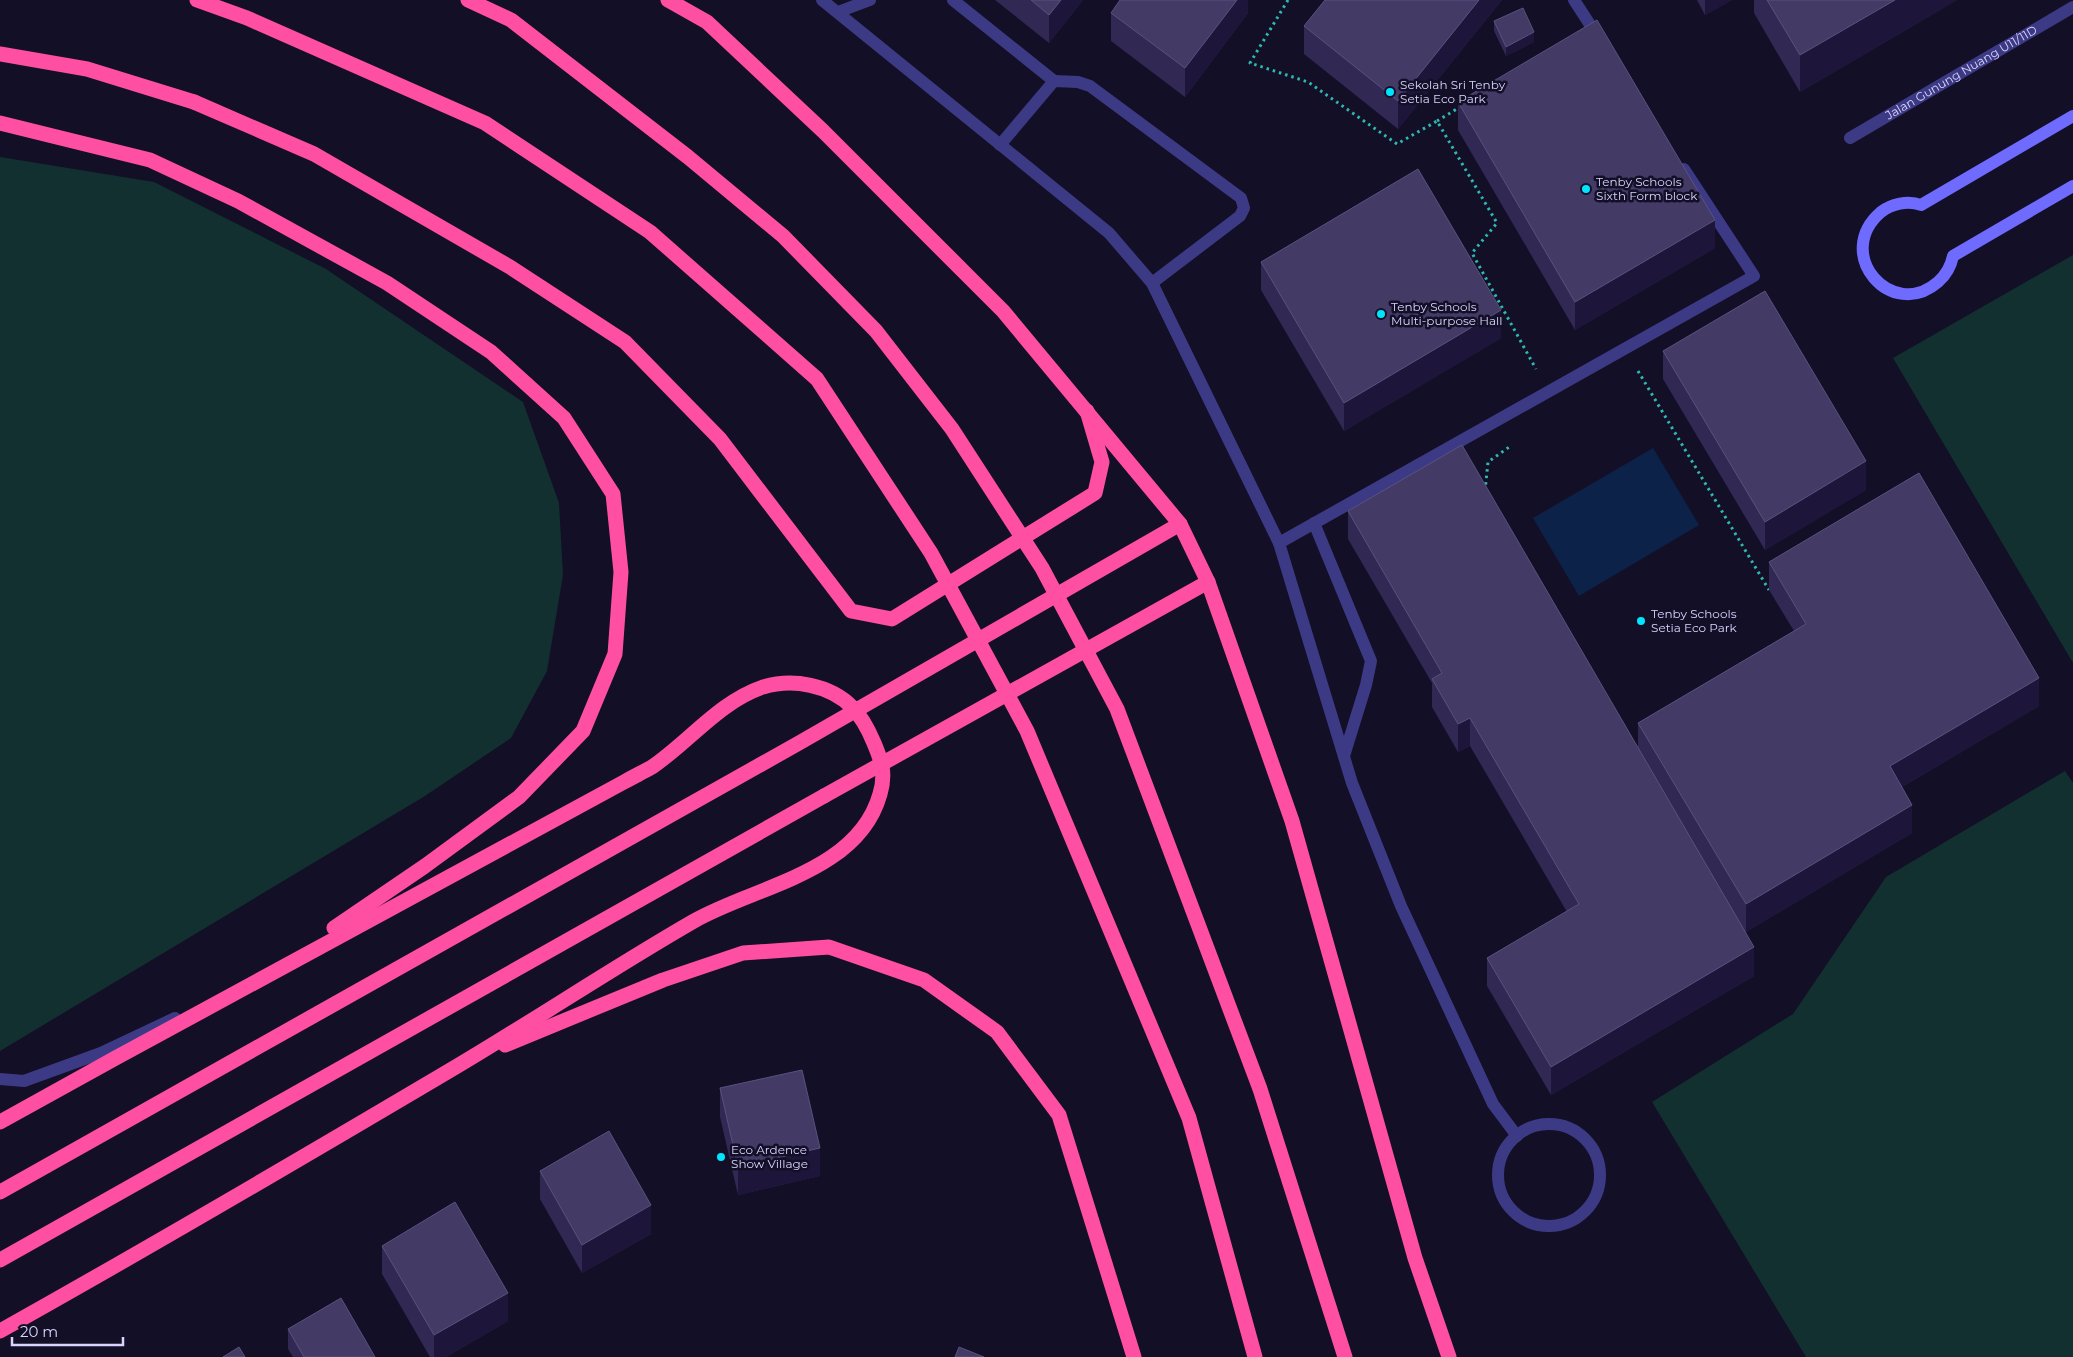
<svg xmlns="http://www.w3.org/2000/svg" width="2073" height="1357" viewBox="0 0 2073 1357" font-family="Montserrat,sans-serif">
<rect width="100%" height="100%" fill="#130f26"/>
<g fill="#12302f">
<path d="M0,157L154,182L326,269L523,402L559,503L563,575L547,671L511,738L425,796L0,1051Z"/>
<path d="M2073,255V663L1893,358Z"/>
<path d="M2065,771L2073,783V1357H1806L1652,1102L1793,1014L1886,877Z"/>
</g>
<path fill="#0c2248" d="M1653,448L1699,525L1579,596L1533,518Z"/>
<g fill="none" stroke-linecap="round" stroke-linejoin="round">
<g stroke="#2fb8b0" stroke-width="3" stroke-dasharray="2.5 4" stroke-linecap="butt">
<path d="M1288,0L1250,63L1308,82L1397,144L1437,121L1497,223L1472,253L1536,369"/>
<path d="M1437,121L1460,107"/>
<path d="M1638,371L1769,590"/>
<path d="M1485,491L1488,462L1512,445"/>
</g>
<g stroke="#3d3a85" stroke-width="12">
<path d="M822,0L1109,233L1152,283L1279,543L1352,783L1401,906L1493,1104L1517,1136"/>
<path d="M953,0L1054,81"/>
<path d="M1574,0L1598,37"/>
<path d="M838,12L870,0"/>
<path d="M1000,145L1054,81L1078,82L1090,86L1241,198L1244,208L1240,216L1152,283"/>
<path d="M1314,523L1371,661L1366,685L1344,756"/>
<path d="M1279,543L1754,276L1684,169"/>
<path d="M0,1079L24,1081L101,1053L175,1018"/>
<circle cx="1549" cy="1175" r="51"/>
</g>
<path stroke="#3d3a85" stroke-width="12" id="s1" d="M1850,138L2073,7"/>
<path stroke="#6f6bff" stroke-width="12" d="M2073,116L1921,205C1908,200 1891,204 1881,212C1832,254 1892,322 1938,282C1946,275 1951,266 1953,256L2073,186"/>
<g stroke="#ff4fa3" stroke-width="15">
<path d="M197,0L247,18L485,123L650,232L817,379L931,553L1027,731L1189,1118L1255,1357"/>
<path d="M468,0L511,20L688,157L783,236L876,331L952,429L1042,568L1117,709L1260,1089L1345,1357"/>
<path d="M668,0L707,22L823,131L1003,311L1180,524L1208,582L1292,821L1415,1258L1449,1357"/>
<path d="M0,54L87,69L194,102"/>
<path d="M0,123L150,160L238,201L387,283L491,352L564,418L613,494L621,572L615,654L583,731L519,797L425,866L334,928"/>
<path d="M505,1045L663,980L743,953L829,947L924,980L997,1032L1059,1115L1134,1357"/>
<path d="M0,1122C207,1007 415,894 624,782C633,777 643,772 652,767C690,741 719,702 763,687C793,678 830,685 852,707C862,717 869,731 874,743C882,762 886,774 880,794C858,873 755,886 694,921C614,967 538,1018 459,1065C307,1155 154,1245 0,1331"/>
<path d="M0,1260L824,796"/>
</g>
<g stroke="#ff4fa3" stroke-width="15">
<path d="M194,102L314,154L510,267L625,342L720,439L851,611L892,619L1095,493L1102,462L1087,411"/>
<path d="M824,796L1208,582"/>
<path d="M0,1192L799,743L1180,524"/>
</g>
</g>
<g fill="#312854">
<path d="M995,0H1083L1049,43Z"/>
<path d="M1248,0V13L1185,97L1111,41V13Z"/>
<path d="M1325,0H1502L1398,129L1304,54V26Z"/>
<path d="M1697,0H1732L1705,15Z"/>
<path d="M1754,0H1957L1800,92L1754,13Z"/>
<path d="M1494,21L1534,42L1506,56L1494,31Z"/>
<path d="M1458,102L1715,248L1575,330L1458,130Z"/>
<path d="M1261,262L1501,338L1344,431L1261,290Z"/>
<path d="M1663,351L1866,490L1765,550L1663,379Z"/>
<path d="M1348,511L1638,748V723L1794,631L1769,590V562L2039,706L1902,787L1912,833L1746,932L1754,976L1551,1095L1487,986V958L1567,912L1470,746L1458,752L1432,707V683L1348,539Z"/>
<path d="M720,1088L820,1176L738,1195L720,1117Z"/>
<path d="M540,1171L651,1234L582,1273L540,1199Z"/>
<path d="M382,1246L508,1321L446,1357H430L382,1274Z"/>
<path d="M288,1329L375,1357H293L288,1349Z"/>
</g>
<g fill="#1d163a">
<path d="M1061,0H1083L1049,43V15Z"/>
<path d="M1237,0H1248V13L1185,97V68Z"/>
<path d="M1479,0H1502L1398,129V101Z"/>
<path d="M1705,0H1732L1705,15Z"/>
<path d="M1895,0H1957L1800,92V55Z"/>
<path d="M1534,32V42L1506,56V47Z"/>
<path d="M1715,220V248L1575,330V302Z"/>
<path d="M1501,310V338L1344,431V403Z"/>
<path d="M1866,461V490L1765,550V522Z"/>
<path d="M2039,678V706L1890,794V766Z"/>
<path d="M1470,718V746L1458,752V724Z"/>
<path d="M1912,805V833L1746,932V904Z"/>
<path d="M1754,947V976L1551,1095V1067Z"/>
<path d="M820,1148V1176L738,1195V1167Z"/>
<path d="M651,1205V1234L582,1273V1245Z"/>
<path d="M508,1293V1321L446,1357H434V1335Z"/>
</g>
<g fill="#433a66" stroke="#5a527e">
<path d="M1031,0H1061L1049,15Z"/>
<path d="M1120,0H1237L1185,68L1111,13Z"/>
<path d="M1325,0H1479L1398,101L1304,26Z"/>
<path d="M1767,0H1895L1800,55Z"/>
<path d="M1523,8L1534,32L1506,47L1494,21Z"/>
<path d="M1597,20L1715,220L1575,302L1458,102Z"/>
<path d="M1418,169L1501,310L1344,403L1261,262Z"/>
<path d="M1765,291L1866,461L1765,522L1663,351Z"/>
<path d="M1462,445L1754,947L1551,1067L1487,958L1579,904L1470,718L1458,724L1432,679L1442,673L1348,511Z"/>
<path d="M1919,473L2039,678L1890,766L1912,805L1746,904L1638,723L1806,624L1769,562Z"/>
<path d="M802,1070L820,1148L738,1167L720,1088Z"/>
<path d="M609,1131L651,1205L582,1245L540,1171Z"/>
<path d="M455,1202L508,1293L434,1335L382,1246Z"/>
<path d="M341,1298L375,1357H304L288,1329Z"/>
<path d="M239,1347L245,1357H223Z"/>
<path d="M959,1347L984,1357H955Z"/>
</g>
<g fill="#00e5ff" stroke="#130f26" stroke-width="2">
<circle cx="1390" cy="92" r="5"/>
<circle cx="1586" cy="189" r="5"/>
<circle cx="1381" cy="314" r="5"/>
<circle cx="1641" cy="621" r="5"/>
<circle cx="721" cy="1157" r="5"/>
</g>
<g text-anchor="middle" stroke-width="5" stroke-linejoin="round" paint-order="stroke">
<g font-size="12" fill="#d9d4ff" stroke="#130f26">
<text dy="4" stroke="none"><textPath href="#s1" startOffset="129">Jalan Gunung Nuang U11/11D</textPath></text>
</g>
<g font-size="12" fill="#d9d4ff" stroke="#130f26" text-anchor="start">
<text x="1400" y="89">Sekolah Sri Tenby<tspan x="1400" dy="14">Setia Eco Park</tspan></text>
<text x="1596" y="186">Tenby Schools<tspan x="1596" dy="14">Sixth Form block</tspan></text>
<text x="1391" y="311">Tenby Schools<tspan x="1391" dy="14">Multi-purpose Hall</tspan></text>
<text x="1651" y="618">Tenby Schools<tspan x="1651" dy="14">Setia Eco Park</tspan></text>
<text x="731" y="1154">Eco Ardence<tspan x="731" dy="14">Show Village</tspan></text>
</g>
</g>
<path d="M12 1337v8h111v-8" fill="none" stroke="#d9d4ff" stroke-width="2.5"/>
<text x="20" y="1337" font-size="15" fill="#d9d4ff" stroke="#130f26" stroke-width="4" paint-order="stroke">20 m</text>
</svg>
